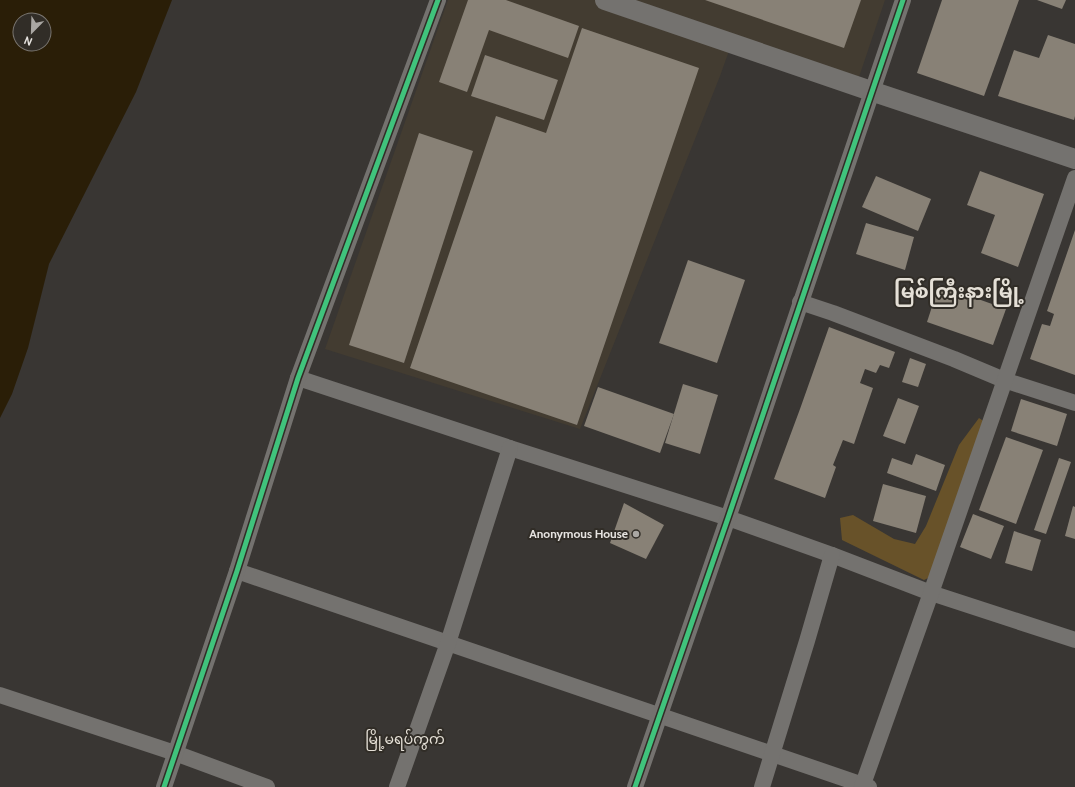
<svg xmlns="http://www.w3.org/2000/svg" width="1075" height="787" viewBox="0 0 1075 787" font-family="Cabin,'Noto Sans Myanmar',sans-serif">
<rect width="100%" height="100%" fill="#393633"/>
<path fill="#433c31" d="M448,0H885L859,77L734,37L720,76L580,429L325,349Z"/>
<path fill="#685229" d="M979,418L995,429L947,569L924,580L842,540L840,518L853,515L894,539L915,544L926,526L959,445Z"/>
<path fill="#2a1e07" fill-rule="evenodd" d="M0,0H172L136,92L49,264L28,348L12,394L0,418ZM20,20H44V44H20Z"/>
<g fill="#888176">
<path d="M468,0H506L579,26L568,58L489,30L467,92L439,82Z"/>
<path d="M705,0H861L844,48Z"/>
<path d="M942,0H1019L984,96L917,73Z"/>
<path d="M1037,0H1066L1062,9Z"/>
<path d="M582,28L699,68L577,425L410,368L496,116L546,133Z"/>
<path d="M1048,35L1075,44V116L1074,120L998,96L1014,50L1039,58Z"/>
<path d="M485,55L558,80L544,120L471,96Z"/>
<path d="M419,133L473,151L404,363L349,345Z"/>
<path d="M980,171L1044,194L1018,267L981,253L995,215L967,205Z"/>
<path d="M876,176L931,199L918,231L862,207Z"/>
<path d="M866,223L914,237L905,270L856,254Z"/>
<path d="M1075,230V375L1030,359L1042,324L1050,326L1054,314L1047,311Z"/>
<path d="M688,260L745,280L717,363L659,343Z"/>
<path d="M939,285L1006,309L993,345L927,322Z"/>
<path d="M829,327L895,352L889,368L880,365L876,373L865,369L860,383L873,388L854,444L843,440L833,465L836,467L825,498L774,479L800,409Z"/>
<path d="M910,358L926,364L918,387L902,382Z"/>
<path d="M683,384L718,395L700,454L665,443Z"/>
<path d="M598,387L674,414L660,453L584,426Z"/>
<path d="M898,398L919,406L905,444L883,436Z"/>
<path d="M1021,399L1067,414L1057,446L1011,431Z"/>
<path d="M1006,437L1043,450L1016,524L979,510Z"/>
<path d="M916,454L945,465L936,491L887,473L892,458L912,465Z"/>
<path d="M1059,458L1071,462L1046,534L1034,530Z"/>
<path d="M883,484L926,496L916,533L873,521Z"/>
<path d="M624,503L664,525L646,559L610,543Z"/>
<path d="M1073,506L1075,507V539L1065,536Z"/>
<path d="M973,514L1004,526L991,559L960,547Z"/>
<path d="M1014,531L1041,540L1032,571L1005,563Z"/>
</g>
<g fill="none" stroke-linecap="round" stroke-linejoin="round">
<g stroke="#74726f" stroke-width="16">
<path d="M800,302L833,313L954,359L1004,380L1075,403"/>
<path d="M298,378L510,448L728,518L832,555L931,593L1075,640"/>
<path d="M237,571L869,787"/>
<path d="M0,695L175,753L267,787"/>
<path d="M164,787L237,571L298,378L438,0"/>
<path d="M397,787L448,643L510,448"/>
<path d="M635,787L728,518L903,0"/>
<path d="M762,787L807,641L832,555"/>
<path d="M862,787L931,593L1075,178"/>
</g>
<path stroke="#74726f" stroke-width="20" d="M605,0L871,91L1075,159"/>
<g stroke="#312d27" stroke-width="8">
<g id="cycleway">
<path d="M164,787L237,571L298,378L438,0"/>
<path d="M635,787L728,518L903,0"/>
</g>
</g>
<use href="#cycleway" stroke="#40c37c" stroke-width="5"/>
</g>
<circle fill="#aaa7a3" stroke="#312d27" stroke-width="1.5" cx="636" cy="534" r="4"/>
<g text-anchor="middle" stroke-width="4" stroke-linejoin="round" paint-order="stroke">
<g font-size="12" font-weight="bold" fill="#e7e4e0" stroke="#312d27" text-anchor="end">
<text x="628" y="538">Anonymous House</text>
</g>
<g font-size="14" fill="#e5e0d7" stroke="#312d27">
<text x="405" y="744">မြို့မရပ်ကွက်</text>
</g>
<g font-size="20" font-weight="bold" fill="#e5e0d7" stroke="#312d27">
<text x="959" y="298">မြစ်ကြီးနားမြို့</text>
</g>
</g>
<g transform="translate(32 32) rotate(203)"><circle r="19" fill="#312d27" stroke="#7a7671"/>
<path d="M0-3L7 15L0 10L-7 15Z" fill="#aaa7a3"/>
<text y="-6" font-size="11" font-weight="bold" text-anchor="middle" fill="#e7e4e0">N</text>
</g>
</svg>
